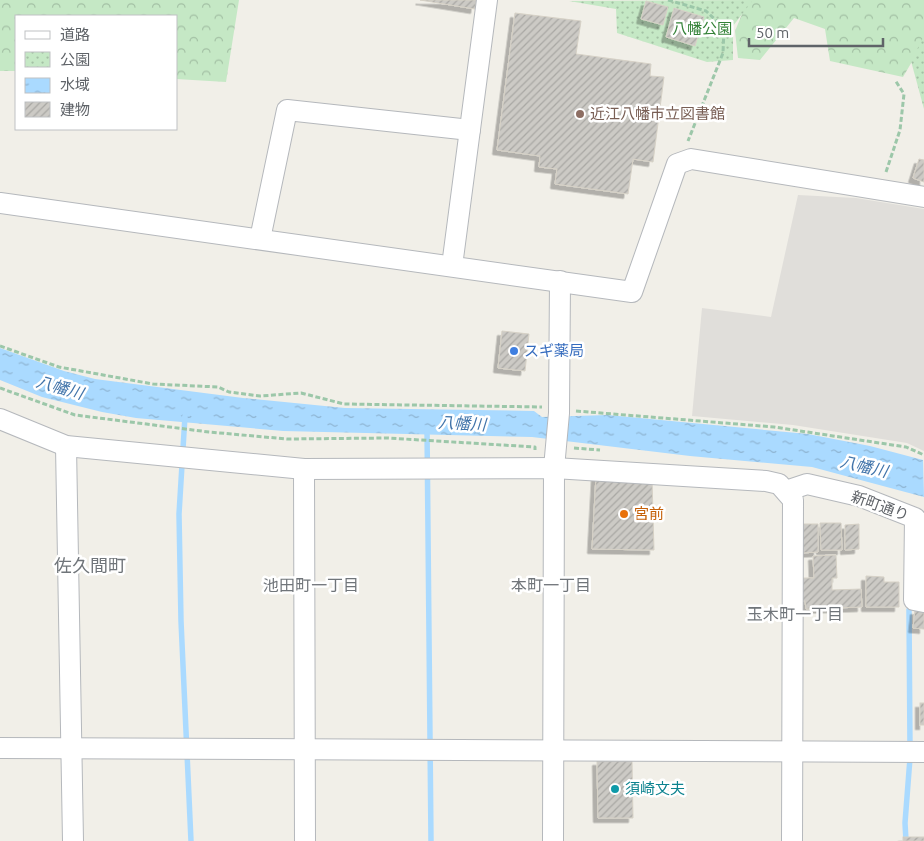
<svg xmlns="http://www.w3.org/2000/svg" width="924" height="841" viewBox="0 0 924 841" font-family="Ubuntu,'Noto Sans JP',sans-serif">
<defs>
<pattern id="forest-crowns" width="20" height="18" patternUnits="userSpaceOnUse" patternTransform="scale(1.25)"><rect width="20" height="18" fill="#c5e8c5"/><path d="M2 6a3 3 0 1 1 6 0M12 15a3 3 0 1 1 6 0" fill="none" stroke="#a3c0a4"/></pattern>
<pattern id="park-dots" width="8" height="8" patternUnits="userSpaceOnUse" patternTransform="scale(1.25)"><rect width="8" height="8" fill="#c5e8c5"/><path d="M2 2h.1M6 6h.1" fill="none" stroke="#a3c0a4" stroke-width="1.8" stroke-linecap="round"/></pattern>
<pattern id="water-ripples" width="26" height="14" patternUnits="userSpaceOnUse" patternTransform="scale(1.25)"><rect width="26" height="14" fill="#aadaff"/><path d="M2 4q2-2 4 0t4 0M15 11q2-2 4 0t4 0" fill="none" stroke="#8eb4d2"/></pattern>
<pattern id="building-hatch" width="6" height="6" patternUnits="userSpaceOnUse" patternTransform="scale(1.25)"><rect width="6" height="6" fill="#cccac5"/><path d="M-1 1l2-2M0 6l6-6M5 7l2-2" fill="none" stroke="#a9a8a4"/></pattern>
<filter id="shadow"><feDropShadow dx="-4.5" dy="4.5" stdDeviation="0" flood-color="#0004"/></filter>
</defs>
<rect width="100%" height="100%" fill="#f1efe8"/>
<path fill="#e0deda" d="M798,195L856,198L924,209V451L907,443L793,425L692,416L702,308L771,317Z"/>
<g fill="url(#forest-crowns)">
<path d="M0,0H239L226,82L176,79V16H16V71H0Z"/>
<path d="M748,0H924V41L903,77L830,61L825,29L794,18L760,60L738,58L735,31Z"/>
</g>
<g fill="url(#park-dots)">
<path d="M753,0L733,26V60L707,62L617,33L616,9L569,1Z"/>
<path d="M924,36V109L911,61Z"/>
</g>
<path fill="url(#water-ripples)" d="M0,348L64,371L95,379L243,398L345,408L534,411L542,417L608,415L808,434L870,446L923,460L924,497L812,467L690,456L532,437L283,431L136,418L102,412L42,397L0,380Z"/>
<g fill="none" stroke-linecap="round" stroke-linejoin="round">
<g stroke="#aadaff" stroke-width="5.5">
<path d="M185,416L179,514L181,621L191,841"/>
<path d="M427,428L431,841"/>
<path d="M909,610L910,749"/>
<path d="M906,841L905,823L910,758"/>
</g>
</g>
<g fill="url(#building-hatch)" stroke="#d6d1c6" filter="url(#shadow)">
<path d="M420,0H483L482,2H476L475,9Z"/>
<path d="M646,1L668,7L663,25L641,19Z"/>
<path d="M674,8L704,17L695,46L666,37Z"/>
<path d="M515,13L581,21L576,54L651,64L650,76L664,77L653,162L633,159L628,194L555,184L557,169L539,167L540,156L497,150Z"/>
<path d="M919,159L924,160V182L913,178Z"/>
<path d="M502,331L529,334L525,371L498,368Z"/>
<path d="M596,476L652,479L654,550L592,549Z"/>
<path d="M820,523H841L842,550H821Z"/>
<path d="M801,524H818V552L801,553Z"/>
<path d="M859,524V549L845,550V525Z"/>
<path d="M836,555L837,578H832V590L861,589L862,607L806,609L805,601H798V578H814L813,556Z"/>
<path d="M866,576L884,577V582H899V607H866Z"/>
<path d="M915,610L924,611V629L913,628Z"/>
<rect x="920" y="703" width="4" height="22"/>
<path d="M597,761H632L633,818H598Z"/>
<rect x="903" y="837" width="21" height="4"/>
</g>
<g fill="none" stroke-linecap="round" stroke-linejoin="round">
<g stroke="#b5b8bc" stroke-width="22">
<g id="minor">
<path d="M0,203L632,292L677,164L691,159L924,197"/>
<path d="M260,239L287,110L470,130"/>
<path d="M452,266L487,0"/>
<path d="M0,419L66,446L304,469L554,468L766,481L779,484L793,500L792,841"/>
<path d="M66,446L73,841"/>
<path d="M304,469L305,841"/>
<path d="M786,491L807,484L859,496L915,518L914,600L924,602"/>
<path d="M0,748L924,752"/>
<path d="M553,841L554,468L559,413L560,281"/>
</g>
</g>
<g stroke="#9cc7a9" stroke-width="3" stroke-dasharray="5 2.5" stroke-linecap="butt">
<path d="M668,0L706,11L724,28L723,53L688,141"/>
<path d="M886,172L900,130L904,94L895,80"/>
<path d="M0,346L59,367L153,384L218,387L229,392L260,396L301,393L344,404L542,407"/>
<path d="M0,388L75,415L209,432L287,439L388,438L535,447V450"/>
<path d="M576,411L774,427L906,447L924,455"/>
<path d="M574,448L600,450"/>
</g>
<use href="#minor" stroke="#fff" stroke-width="20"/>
</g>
<circle fill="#8d6e63" stroke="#fff" stroke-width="2" cx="580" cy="114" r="5"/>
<circle fill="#3f7fe0" stroke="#fff" stroke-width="2" cx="514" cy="351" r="5"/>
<circle fill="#e8710a" stroke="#fff" stroke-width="2" cx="624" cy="514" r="5"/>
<circle fill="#0f9aa8" stroke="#fff" stroke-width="2" cx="615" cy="789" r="5"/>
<g text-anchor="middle" stroke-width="5" stroke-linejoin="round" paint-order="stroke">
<g font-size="15" fill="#348238" stroke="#fff">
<text x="702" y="34">八幡公園</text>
</g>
<g font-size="15" fill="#785e54" stroke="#fff" text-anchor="start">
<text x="590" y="119">近江八幡市立図書館</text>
</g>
<g font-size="15" fill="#366cbe" stroke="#fff" text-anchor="start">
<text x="524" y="356">スギ薬局</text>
</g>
<g font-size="15" fill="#5f6368" stroke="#fff">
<text transform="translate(880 506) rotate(20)" y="5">新町通り</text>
</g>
<g font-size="15" fill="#c56008" stroke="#fff" text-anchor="start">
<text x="634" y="519">宮前</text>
</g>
<g font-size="15" fill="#0d838f" stroke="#fff" text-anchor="start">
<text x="625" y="794">須崎文夫</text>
</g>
<g font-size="16" font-style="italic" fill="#4174aa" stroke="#fff">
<text transform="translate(60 387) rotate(16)" y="6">八幡川</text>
<text transform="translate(462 423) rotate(3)" y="6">八幡川</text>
<text transform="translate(864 466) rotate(13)" y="6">八幡川</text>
</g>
<g font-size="16" fill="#70757a" stroke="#fff">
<text x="311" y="591">池田町一丁目</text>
<text x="551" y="591">本町一丁目</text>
<text x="795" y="620">玉木町一丁目</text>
</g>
<g font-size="18" fill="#70757a" stroke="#fff">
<text x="90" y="572">佐久間町</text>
</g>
</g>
<rect x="15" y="15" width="162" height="115" fill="#ffffff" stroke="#bfc1c3"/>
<rect x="25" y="31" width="25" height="8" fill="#ffffff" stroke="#bfc1c3"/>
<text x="60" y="40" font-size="15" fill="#5f6368">道路</text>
<rect x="25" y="52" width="25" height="15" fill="url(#park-dots)" stroke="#bfc1c3"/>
<text x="60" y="65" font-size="15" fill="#5f6368">公園</text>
<rect x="25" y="78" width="25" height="15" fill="url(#water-ripples)" stroke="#bfc1c3"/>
<text x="60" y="90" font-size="15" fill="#5f6368">水域</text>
<rect x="25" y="102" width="25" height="15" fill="url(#building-hatch)" stroke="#bfc1c3"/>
<text x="60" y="115" font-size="15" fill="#5f6368">建物</text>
<path d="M749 38v8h134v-8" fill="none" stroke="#5f6368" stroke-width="2.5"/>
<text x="756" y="38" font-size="15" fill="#5f6368" stroke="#ffffff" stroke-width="4" paint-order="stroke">50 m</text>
</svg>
